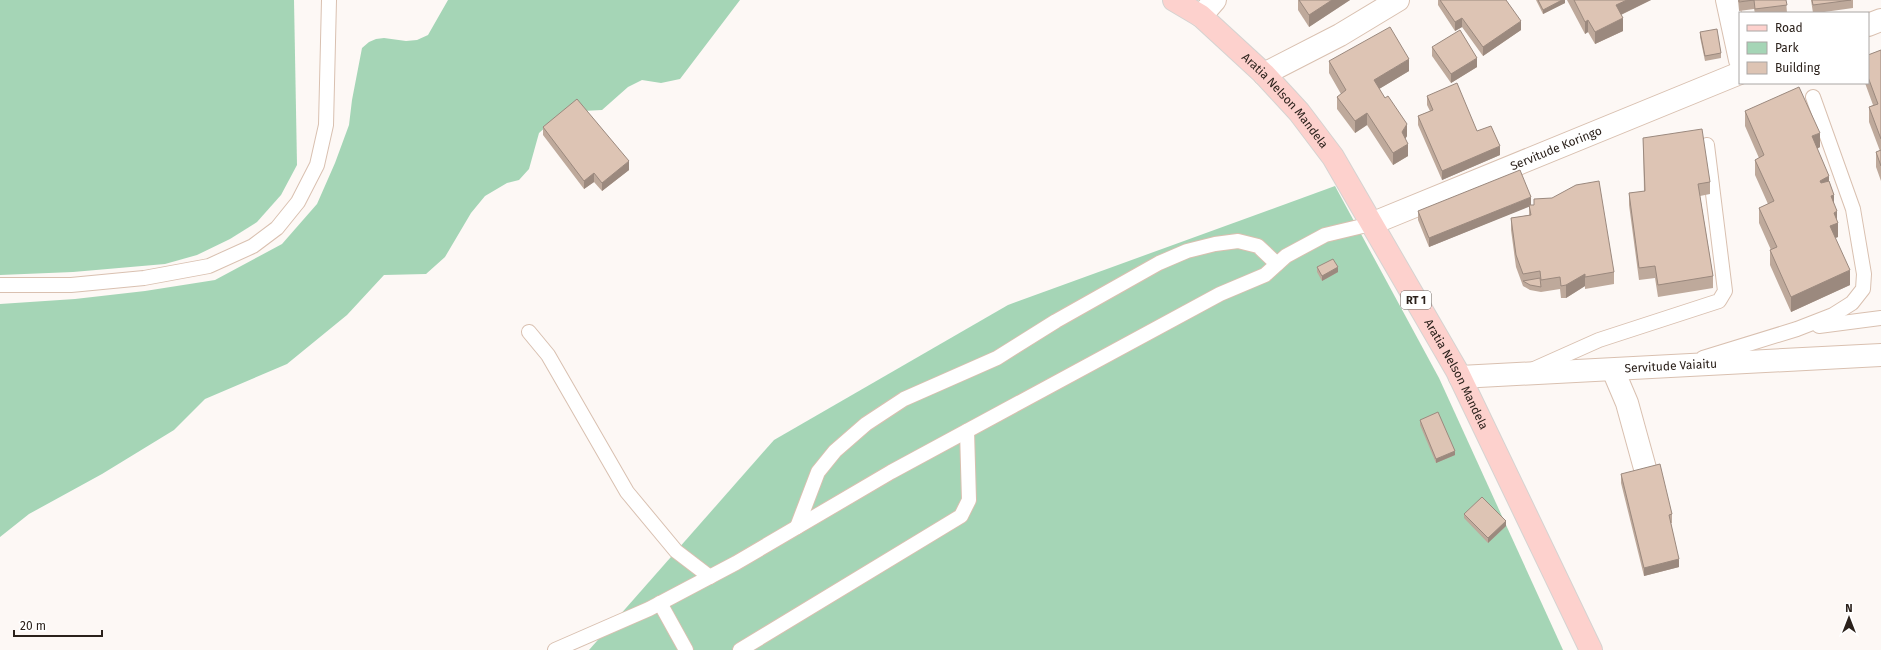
<svg xmlns="http://www.w3.org/2000/svg" width="1881" height="650" viewBox="0 0 1881 650" font-family="'Fira Sans',sans-serif">
<rect width="100%" height="100%" fill="#fdf8f5"/>
<g fill="#a5d5b6">
<path d="M0,0H294L297,165L281,195L257,222L230,239L197,255L165,264L73,272L0,275Z"/>
<path d="M448,0H740L680,79L661,83L642,80L628,87L602,110L563,112L539,133L529,169L519,180L507,183L485,196L471,213L445,257L426,274L384,275L347,315L287,364L205,399L174,430L102,474L29,514L0,537V304L75,299L145,291L215,280L282,244L317,204L335,163L349,125L352,100L362,48L369,42L376,39L384,38L406,41L417,40L428,35Z"/>
<path d="M1335,186L1439,378L1563,650H589L774,440L1008,305Z"/>
</g>
<g fill="none" stroke-linecap="round" stroke-linejoin="round">
<g stroke="#d9c0b0" stroke-width="16">
<g id="lane">
<path d="M0,285H71L144,278L209,266L253,246L277,228L298,202L317,165L326,125L329,0"/>
<path d="M1819,326L1881,318"/>
<path d="M529,332L548,355L627,492L676,551L710,577"/>
<path d="M1703,358L1797,329L1833,315L1852,303L1863,289L1864,274L1853,209L1813,97"/>
<path d="M1534,369L1599,340L1719,301L1725,291L1707,145"/>
<path d="M797,527L818,472L835,451L866,424L904,399L997,358L1056,321L1159,263L1187,251L1215,244L1238,241L1258,246L1277,264"/>
<path d="M660,603L686,650"/>
<path d="M555,650L649,609L736,563L891,472L1220,294L1265,275L1286,256L1325,235L1371,224"/>
<path d="M740,650L961,516L969,500L967,431"/>
</g>
</g>
<g stroke="#d9c0b0" stroke-width="24">
<g id="street">
<path d="M1727,0L1740,60"/>
<path d="M1201,16L1215,0"/>
<path d="M1868,25L1881,20"/>
<path d="M1264,74L1340,35L1398,0"/>
<path id="s1" d="M1371,224L1740,73"/>
<path d="M1613,370L1627,403L1646,472"/>
<path id="s2" d="M1460,377L1881,355"/>
</g>
</g>
<g stroke="#d5d3d1" stroke-width="24">
<g id="primary">
<path id="s3" d="M1174,0L1201,16L1264,74L1299,112L1333,157L1457,371L1591,650"/>
</g>
</g>
<use href="#lane" stroke="#fff" stroke-width="14"/>
<use href="#street" stroke="#fff" stroke-width="22"/>
<use href="#primary" stroke="#fdd1cd" stroke-width="22"/>
</g>
<g fill="#bea99b">
<path d="M1298,0H1350L1309,27L1298,10Z"/>
<path d="M1438,0H1506L1521,30L1483,56L1462,27L1455,31L1438,5Z"/>
<path d="M1536,0H1565V3L1543,14Z"/>
<path d="M1567,0H1651L1621,15L1623,31L1595,44L1588,32L1585,34Z"/>
<path d="M1738,0H1786L1787,13H1755L1754,9L1739,11Z"/>
<path d="M1811,0H1853V8L1817,13H1813Z"/>
<path d="M1700,32L1721,53V58L1705,61L1700,37Z"/>
<path d="M1432,47L1477,67L1451,83L1432,56Z"/>
<path d="M1881,50V181L1876,167V152L1880,151L1869,122V107L1873,105L1865,83H1868V55Z"/>
<path d="M1329,61L1409,71L1379,89L1407,136L1405,139L1408,156L1393,165L1367,125L1355,133L1337,109V97L1341,94L1329,73Z"/>
<path d="M1427,96L1477,131L1500,155L1442,180L1418,125V116L1430,111L1427,105Z"/>
<path d="M1745,111L1820,147L1817,149L1829,182L1837,219L1838,237L1835,238L1850,285L1791,312L1770,265V250H1771L1759,223V208L1768,204L1755,175V160L1759,158L1745,126Z"/>
<path d="M543,127L629,170L602,191L594,182L584,189L543,135Z"/>
<path d="M1643,138L1710,182V194L1700,196L1713,276V288L1658,297L1655,278L1639,280L1629,205V193L1644,192Z"/>
<path d="M1531,205L1614,272V284L1585,289V286L1566,298H1561L1560,289L1541,292L1530,290L1523,286L1516,267L1511,230V218L1529,215V206L1429,247L1418,220V211Z"/>
<path d="M1317,267L1338,272L1322,281L1317,272Z"/>
<path d="M1420,420L1455,455L1436,463L1420,425Z"/>
<path d="M1621,474L1672,514V523H1671L1679,567L1644,576L1621,483Z"/>
<path d="M1464,514L1506,526L1488,543L1464,518Z"/>
</g>
<g fill="#9b897e">
<path d="M1332,0H1350L1309,27V15Z"/>
<path d="M1562,0H1565V3L1543,14V10Z"/>
<path d="M1627,0H1651L1616,17V5Z"/>
<path d="M1462,18V27L1455,31V22Z"/>
<path d="M1623,18V31L1595,44V32Z"/>
<path d="M1588,20V32L1585,34V22Z"/>
<path d="M1521,21V30L1483,56V47Z"/>
<path d="M1477,58V67L1451,83V74Z"/>
<path d="M1409,59V71L1374,92V80Z"/>
<path d="M1367,113V125L1355,133V121Z"/>
<path d="M1407,124V136L1402,144V132Z"/>
<path d="M1820,133V147L1812,151V136Z"/>
<path d="M1408,144V156L1393,165V153Z"/>
<path d="M1500,146V155L1442,180V171Z"/>
<path d="M629,161V170L602,191V183Z"/>
<path d="M594,173V182L584,189V181Z"/>
<path d="M1829,176V190L1820,195V181Z"/>
<path d="M1834,195V209L1831,196Z"/>
<path d="M1531,197V206L1429,247V238Z"/>
<path d="M1837,211V223H1838V237L1830,240V226L1834,213Z"/>
<path d="M1338,267V272L1322,281V276Z"/>
<path d="M1850,270V285L1791,312V297Z"/>
<path d="M1585,274V286L1566,298V285Z"/>
<path d="M1455,451V455L1436,463V459Z"/>
<path d="M1506,521V526L1488,543V538Z"/>
<path d="M1679,559V567L1644,576V568Z"/>
</g>
<g fill="#ddc4b4" stroke="#9b897e">
<path d="M1299,0H1332L1309,15Z"/>
<path d="M1440,0H1506L1521,21L1483,47L1462,18L1455,22Z"/>
<path d="M1538,0H1562L1543,10Z"/>
<path d="M1574,0H1627L1616,5L1623,18L1595,32L1588,20L1585,22Z"/>
<path d="M1739,0H1786L1787,5L1755,9L1754,0L1739,2Z"/>
<path d="M1812,0H1851L1813,5Z"/>
<path d="M1390,27L1409,59L1374,80L1385,98L1388,96L1407,124L1402,132L1408,144L1393,153L1367,113L1355,121L1337,97L1346,90L1329,61Z"/>
<path d="M1717,29L1721,53L1705,56L1700,32Z"/>
<path d="M1460,30L1477,58L1451,74L1432,47Z"/>
<path d="M1881,50V139L1869,107L1878,104L1868,77V55Z"/>
<path d="M1457,83L1477,131L1491,126L1500,146L1442,171L1418,116L1433,110L1427,96Z"/>
<path d="M1799,87L1820,133L1812,136L1829,176L1820,181L1821,183L1829,181L1834,195L1831,196L1837,211L1834,213L1838,223L1830,226L1850,270L1791,297L1770,250L1777,247L1759,208L1774,201L1755,160L1764,155L1745,111Z"/>
<path d="M577,99L629,161L602,183L594,173L584,181L543,127Z"/>
<path d="M1702,129L1710,182L1698,184L1713,276L1658,285L1655,266L1639,268L1629,193L1645,191L1643,138Z"/>
<path d="M1881,150V166L1876,152Z"/>
<path d="M1520,170L1531,197L1429,238L1418,211Z"/>
<path d="M1599,181L1614,272L1585,277V274L1566,285L1561,286L1560,277L1541,280L1540,271L1523,274L1516,255L1511,218L1531,215L1529,205H1534V199L1552,198L1576,185Z"/>
<path d="M1333,259L1338,267L1322,276L1317,267Z"/>
<path d="M1540,278L1541,287L1530,285L1523,281Z"/>
<path d="M1438,412L1455,451L1436,459L1420,420Z"/>
<path d="M1660,464L1672,514L1669,515L1679,559L1644,568L1621,474Z"/>
<path d="M1482,497L1506,521L1488,538L1464,514Z"/>
</g>
<g text-anchor="middle" stroke-width="3" stroke-linejoin="round" paint-order="stroke">
<rect fill="#fff" stroke="#6b645f" stroke-width="1" x="1401" y="291" width="30" height="18" rx="3"/>
<g font-size="11" font-weight="bold" fill="#2b211b">
<text x="1416" y="304">RT 1</text>
</g>
<g font-size="12" fill="#2b211b" stroke="#fff">
<text dy="4" stroke="none"><textPath href="#s3" startOffset="151">Aratia Nelson Mandela</textPath></text>
<text dy="4" stroke="none"><textPath href="#s1" startOffset="200">Servitude Koringo</textPath></text>
<text dy="4" stroke="none"><textPath href="#s2" startOffset="211">Servitude Vaiaitu</textPath></text>
<text dy="4" stroke="none"><textPath href="#s3" startOffset="475">Aratia Nelson Mandela</textPath></text>
</g>
</g>
<rect x="1739" y="12" width="130" height="72" fill="#ffffff" stroke="#aaa6a4"/>
<rect x="1747" y="25" width="20" height="6" fill="#fdd1cd" stroke="#aaa6a4"/>
<text x="1775" y="32" font-size="12" fill="#2b211b">Road</text>
<rect x="1747" y="42" width="20" height="12" fill="#a5d5b6" stroke="#aaa6a4"/>
<text x="1775" y="52" font-size="12" fill="#2b211b">Park</text>
<rect x="1747" y="62" width="20" height="12" fill="#ddc4b4" stroke="#aaa6a4"/>
<text x="1775" y="72" font-size="12" fill="#2b211b">Building</text>
<g transform="translate(1849 618)" stroke="#ffffff" stroke-width="3" paint-order="stroke">
<path d="M0-3L7 15L0 10L-7 15Z" fill="#2b211b"/>
<text y="-6" font-size="11" font-weight="bold" text-anchor="middle" fill="#2b211b">N</text>
</g>
<path d="M14 630v6h88v-6" fill="none" stroke="#2b211b" stroke-width="2"/>
<text x="20" y="630" font-size="12" fill="#2b211b" stroke="#ffffff" stroke-width="3" paint-order="stroke">20 m</text>
</svg>
